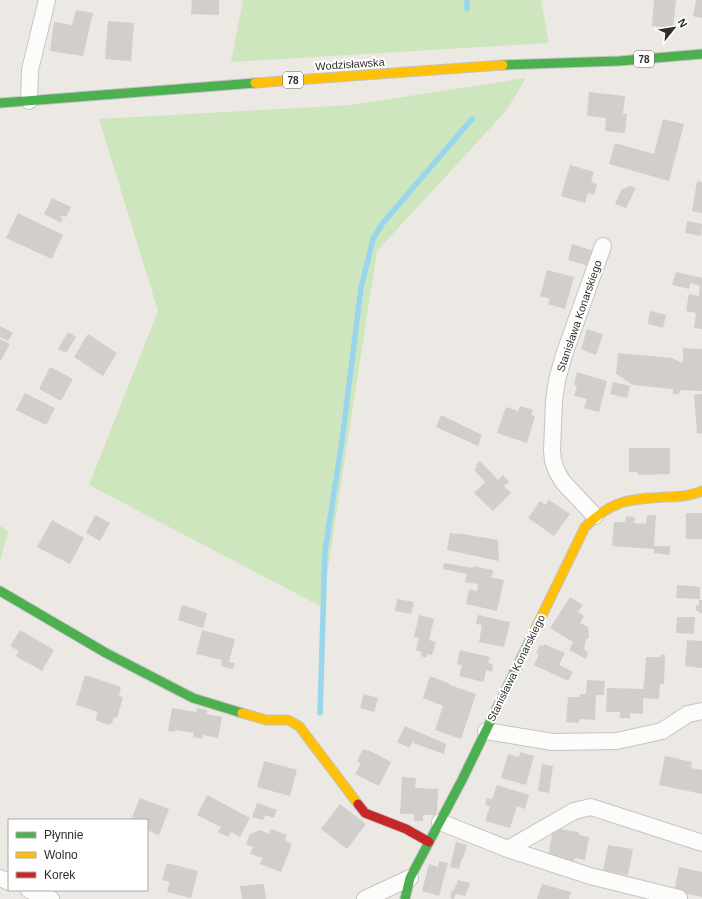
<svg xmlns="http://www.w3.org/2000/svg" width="702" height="899" viewBox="0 0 702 899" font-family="Helvetica,sans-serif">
<rect width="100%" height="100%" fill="#ece8e4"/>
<g fill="#cee6be">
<path d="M243,0H541L549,43L231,62Z"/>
<path d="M526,78L506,111L377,251L322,607L89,485L158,311L99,119L351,105Z"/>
<path d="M0,526L8,531L0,562Z"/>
</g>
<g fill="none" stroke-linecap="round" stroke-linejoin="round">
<g stroke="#99d6ec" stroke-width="5.5">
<path d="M467,0V9"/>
<path d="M320,713L325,551L342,441L361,288L373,239L382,224L472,119"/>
</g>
</g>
<g fill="#d1cecb">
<path d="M192,0H219V15L191,14Z"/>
<path d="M654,0H676L673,28L652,26Z"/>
<path d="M696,0H702V18L693,16Z"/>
<path d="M76,10L93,13L83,56L50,51L54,22L72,25Z"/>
<path d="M108,21L134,23L131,61L105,59Z"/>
<path d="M589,92L625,96L623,114H627L625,133L605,131L606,118L587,116Z"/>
<path d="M663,119L684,124L669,181L609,164L615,143L654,154Z"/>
<path d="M570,165L594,172L591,182L597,184L594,195L588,193L585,203L561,196Z"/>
<path d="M697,181L702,182V213L692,211Z"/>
<path d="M630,186L636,188L626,208L615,204L621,190Z"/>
<path d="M52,198L71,207L66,217L61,215L60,217L63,218L61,223L44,214Z"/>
<path d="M18,213L63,235L52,259L6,238Z"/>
<path d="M687,221L702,224L701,236L685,233Z"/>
<path d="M572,244L594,251L589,266L568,260Z"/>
<path d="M547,270L574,277L565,309L548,304L550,299L540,296Z"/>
<path d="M676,272L702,278V329L694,328L696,313L686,311L689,294L699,296L700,286L690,283L689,289L672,285Z"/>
<path d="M650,311L666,315L663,328L648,324Z"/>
<path d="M0,326L13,333L8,341L0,337Z"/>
<path d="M587,329L603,334L596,355L581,349Z"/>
<path d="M68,332L76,337L66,353L58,349Z"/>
<path d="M88,334L117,353L103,376L74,357Z"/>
<path d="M0,339L10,344L0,362Z"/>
<path d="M683,348L702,349V391L680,390L679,394H673V389L633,385L616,374L618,353L672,358L683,363Z"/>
<path d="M50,367L73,379L61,401L39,389Z"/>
<path d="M577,372L607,381L599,412L584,408L587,399L574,396L577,386L574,385Z"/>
<path d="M613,382L630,386L627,398L610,394Z"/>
<path d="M25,393L55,408L46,425L16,410Z"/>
<path d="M702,394V433L697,434L694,395Z"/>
<path d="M520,406L533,410L531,415L535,416L527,443L497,433L506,407L518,411Z"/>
<path d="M441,415L482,435L478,446L436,427Z"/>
<path d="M629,448H670V474L638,475V472H629Z"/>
<path d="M480,461L498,480L503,475L509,482L504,486L511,493L493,511L474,493L485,482L474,470L477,467L476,465Z"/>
<path d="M549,500L570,514L554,536L528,518L540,501L545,505Z"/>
<rect x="686" y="513" width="16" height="26"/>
<path d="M95,515L110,523L100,541L86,533Z"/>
<path d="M647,515H656L654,546H670V555L654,553V549L612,546L614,522H625L626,516L635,517L634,523L646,524Z"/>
<path d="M52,520L84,538L70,564L37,547Z"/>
<path d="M450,533L457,534V533L498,540L499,561L447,550Z"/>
<path d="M444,563L473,568V566L493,570L492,577L484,576L504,580L497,611L466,604L469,589L477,591L478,584L465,582L467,574L443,569Z"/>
<path d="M677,585L700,587V599L676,598Z"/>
<path d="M570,597L583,605L578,612L584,616L580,623L588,627L589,638L586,639L584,650L588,652L586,659L569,650L573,642L550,628Z"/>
<path d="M397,599L414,602L411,614L395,611Z"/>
<path d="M699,600H702V613H699V611H696V605H699Z"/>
<path d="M182,605L207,613L203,628L178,620Z"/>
<path d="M419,615L434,619L429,640L436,642L432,655L428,654L426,658L421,656L422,652L416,650L419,638L414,637Z"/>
<path d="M478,615L510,622L504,647L479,642L482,625L476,624Z"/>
<path d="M677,617H695L694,634L676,633Z"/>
<path d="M20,630L54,650L42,671L16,656L19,651L10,646Z"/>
<path d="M202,630L235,639L229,662L235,663L233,669L221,666L222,660L196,654Z"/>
<path d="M687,640L702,641V668L685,666Z"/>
<path d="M544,644L565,653L559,665L573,672L568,681L534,665L539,654L536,653L540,645L543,646Z"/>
<path d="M460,650L490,657L488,663L493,664L492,672L486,670L484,682L459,676L462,665L457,664Z"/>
<path d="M661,654L665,655L664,684H660L659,699L643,698V714L630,713V718H620V712H606L607,688L644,689L643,683L644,684L646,657H661Z"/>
<path d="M85,675L121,687L119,696L123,697L117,718L114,717L112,723L109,725L97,721L96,718L98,712L76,705Z"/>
<path d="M430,676L450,684V685L476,694L461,739L435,730L443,706L423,698Z"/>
<path d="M587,680L605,681L604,695H596L595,720L579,719V723L566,722L568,697H580V694H586Z"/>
<path d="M364,694L378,698L374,712L360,708Z"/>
<path d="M172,708L196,712L197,708L207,710V714L222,717L218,738L203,735L202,739L193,737L194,733L175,730L174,732L168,731Z"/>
<path d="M405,726L446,744L444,754L413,743L414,739L409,748L397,742Z"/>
<path d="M363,749L368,751V750L391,762L379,786L355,774L361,763L357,761Z"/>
<path d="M520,752L534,756L526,785L501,778L508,754L519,757Z"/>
<path d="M665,756L692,762L691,768L702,770V794L659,785Z"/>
<path d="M264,761L297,770L290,796L257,787Z"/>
<path d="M542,764L553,766L549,793L538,791Z"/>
<path d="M402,777L416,778L415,788L438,789L437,812L434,815H423V821H414V814H400Z"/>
<path d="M497,785L529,795L525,809L517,806L510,828L485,821L490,806L485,805L487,798L492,799Z"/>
<path d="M207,795L250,818L240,837L231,832L228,837L218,832L221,827L197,815Z"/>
<path d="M140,798L169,809L159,835L147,830V820H131Z"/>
<path d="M257,803L277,810L274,818L265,815L264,819L262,820L252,817Z"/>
<path d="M340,804L366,824L347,849L321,829Z"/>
<path d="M553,828L579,832V835L589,837L585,860L575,858L574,861L548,856Z"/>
<path d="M271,829L287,835L285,840L292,844L281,872L260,864L263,858L250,854L253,847L246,844L250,834L260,830L269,834Z"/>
<path d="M456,842L467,845L463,858H462L459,869L450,867Z"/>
<path d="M608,845L633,849L628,875L603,871Z"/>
<path d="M439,861L448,863L439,896L422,891L429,864L438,867Z"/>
<path d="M167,863L198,871L191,898L167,892L170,882L162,880Z"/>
<path d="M679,867L702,872V897L674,891Z"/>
<path d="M458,880L470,883L465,896L456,894L454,899L450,898L452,890H454Z"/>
<path d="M264,884L266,899H242L240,886Z"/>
<path d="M542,884L571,892L569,899H537Z"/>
</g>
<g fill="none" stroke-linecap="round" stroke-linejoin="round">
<g stroke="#c5c4c5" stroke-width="18">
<g id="street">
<path d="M29,101L30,70L47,0"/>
<path d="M595,516L563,482L557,472L553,461L552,450L554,401L557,380L564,355L603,246"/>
<path d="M486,731L553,742L617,741L662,731L688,714L702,711"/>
<path d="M440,822L508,849L590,876L679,898"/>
<path d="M508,849L574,811L591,807L702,843"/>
<path d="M0,878L9,882"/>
<path d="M29,890L51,899"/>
<path d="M365,899L410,878"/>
</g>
</g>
<g stroke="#c5c4c5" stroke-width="11">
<g id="fast">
<path d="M503,65L619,61L702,54"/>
<path d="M0,103L255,83"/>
<path d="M0,591L106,653L193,698L242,713"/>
<path d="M405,899L410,878L462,780L530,640"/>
</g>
</g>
<g stroke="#c5c4c5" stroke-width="11">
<g id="slow">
<path d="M255,83L503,65"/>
<path d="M530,640L585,527C612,500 629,499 666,497C678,497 690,496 702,491"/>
<path d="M242,713L266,720H288L299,726L358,804"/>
</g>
</g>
<g stroke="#c5c4c5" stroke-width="11">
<path id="jam" d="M358,804L365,813L406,829L429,842"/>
</g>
<use href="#street" stroke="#fcfcfb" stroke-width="16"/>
<use href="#fast" stroke="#4caf50" stroke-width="9"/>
<use href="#slow" stroke="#ffc107" stroke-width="9"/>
<use href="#jam" stroke="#c62828" stroke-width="9"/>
</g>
<g text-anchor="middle" stroke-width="4" stroke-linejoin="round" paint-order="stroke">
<g fill="#fff" stroke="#6d6d6d" stroke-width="1">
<rect x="634" y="51" width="20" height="16" rx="3"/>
<rect x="283" y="72" width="20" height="16" rx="3"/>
</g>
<g font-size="10" font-weight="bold" fill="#2e2e2e">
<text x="644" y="63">78</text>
<text x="293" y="84">78</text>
</g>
<g font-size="11" fill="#2e2e2e" stroke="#fff">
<text transform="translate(350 64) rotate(-4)" y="4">Wodzisławska</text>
<text transform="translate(579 316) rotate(-71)" y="4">Stanisława Konarskiego</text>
<text transform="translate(516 668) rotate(-64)" y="4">Stanisława Konarskiego</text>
</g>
</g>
<rect x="8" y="819" width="140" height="72" fill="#ffffff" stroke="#ababab"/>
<rect x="16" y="832" width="20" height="6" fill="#4caf50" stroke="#ababab"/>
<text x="44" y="839" font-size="12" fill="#2e2e2e">Płynnie</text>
<rect x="16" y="852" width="20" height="6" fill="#ffc107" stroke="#ababab"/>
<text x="44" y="859" font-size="12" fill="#2e2e2e">Wolno</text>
<rect x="16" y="872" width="20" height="6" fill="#c62828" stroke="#ababab"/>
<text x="44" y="879" font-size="12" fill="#2e2e2e">Korek</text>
<g transform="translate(674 28) rotate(60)" stroke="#ffffff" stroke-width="3" paint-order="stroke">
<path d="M0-3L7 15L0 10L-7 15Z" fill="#2e2e2e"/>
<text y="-6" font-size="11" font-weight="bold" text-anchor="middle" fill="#2e2e2e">N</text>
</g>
</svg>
